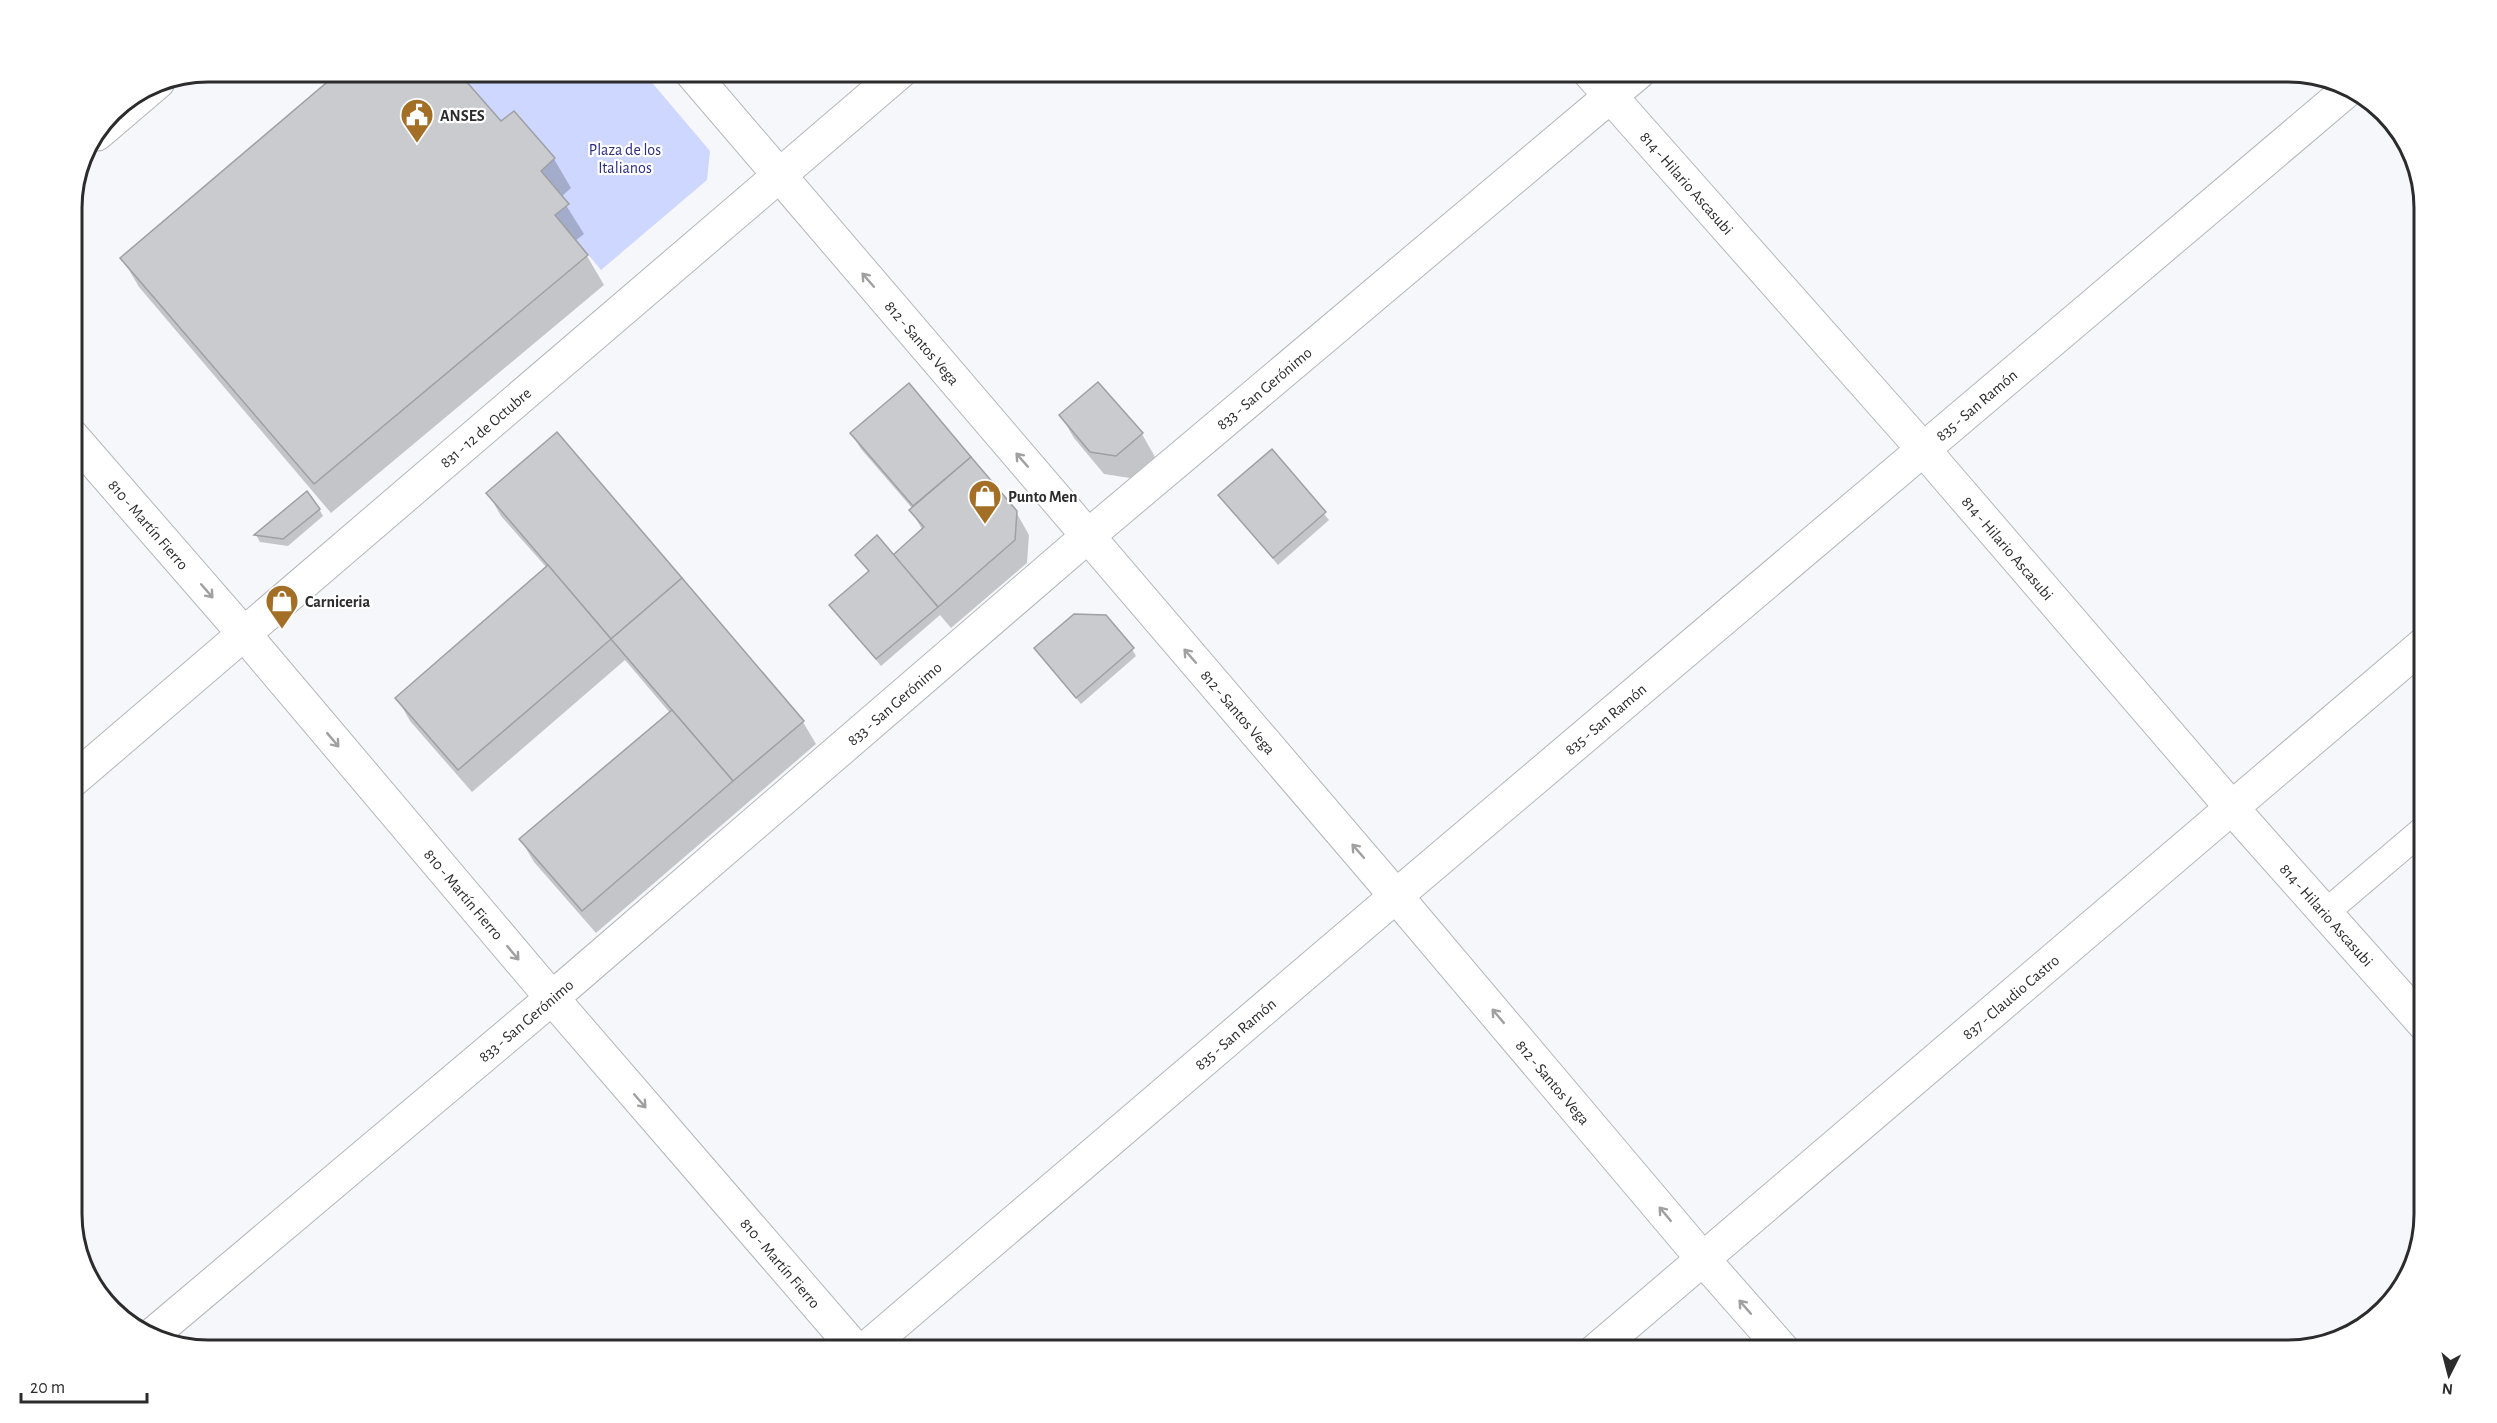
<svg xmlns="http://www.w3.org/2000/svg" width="2497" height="1423" viewBox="0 0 2497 1423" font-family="'Alegreya Sans',sans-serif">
<rect width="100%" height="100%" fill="#f6f7fb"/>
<path fill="#ced7ff" d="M458,72H643L710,151L707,180L601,270L555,215L568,204L541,171L555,158L514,111L501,121Z"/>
<g fill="#0003">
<path d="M341,72H456L501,123L513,113L554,159L571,188L561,197L584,234L575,241L587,256L604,285L331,513L139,287L122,258Z"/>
<path d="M1098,384L1142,434L1155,457L1130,478L1104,474L1074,438L1061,416Z"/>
<path d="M908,385L1016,512L1029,535L1027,563L951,628L940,615L881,666L831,605L870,572L857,555L893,556L923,531L911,510L912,508L861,449L852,434Z"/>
<path d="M1272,451L1329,520L1278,565L1220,496Z"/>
<path d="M488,493L803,722L816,744L596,933L534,862L521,840L670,713L625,660L472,792L410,721L397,698L547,568L501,516Z"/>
<path d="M319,509L323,516L288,546L260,542L256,535Z"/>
<path d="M1132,649L1136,656L1081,704L1040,655Z"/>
</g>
<g fill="#cacbcf" stroke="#9fa0a3" stroke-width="1.5">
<path d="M339,72H458L501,121L514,111L555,158L541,171L569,204L555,215L588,255L314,484L120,258Z"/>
<path d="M1098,382L1143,433L1116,456L1090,452L1059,415Z"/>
<path d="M909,383L971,457L913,506L850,433Z"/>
<path d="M557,432L682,578L611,639L486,493Z"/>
<path d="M1272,449L1326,512L1273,558L1218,495Z"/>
<path d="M971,457L1017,511L1015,540L938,607L893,555L924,527L909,510Z"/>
<path d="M307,491L320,509L283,539L254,535Z"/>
<path d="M877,535L938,607L876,659L829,605L869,571L855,555Z"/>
<path d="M548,565L611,639L458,770L395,698Z"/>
<path d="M682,578L804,721L733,781L611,639Z"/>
<path d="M1074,614L1106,615L1134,648L1076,698L1034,648Z"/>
<path d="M672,710L733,781L582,911L519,839Z"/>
</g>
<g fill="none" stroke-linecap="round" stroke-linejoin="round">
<g stroke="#b5b6ba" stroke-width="28">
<path id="service" d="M2325,913L2425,828"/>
</g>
<g stroke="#b5b6ba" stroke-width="35">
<g id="minor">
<path id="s1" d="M691,72L1396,896L1702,1258L1784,1351"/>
<path id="s2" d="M1589,72L1923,449L2232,808L2425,1025"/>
<path d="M97,134L158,82"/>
<path id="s3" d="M72,436L245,635L552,998L857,1351"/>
<path id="s4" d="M72,781L900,72"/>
<path id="s5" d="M151,1336L552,998L1088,536L1639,72"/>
<path id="s6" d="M863,1351L1396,896L2350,88"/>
<path id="s7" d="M1595,1351L2425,643"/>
</g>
</g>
<use href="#service" stroke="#fff" stroke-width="26"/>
<use href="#minor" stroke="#fff" stroke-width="33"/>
</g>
<defs><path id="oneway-shaft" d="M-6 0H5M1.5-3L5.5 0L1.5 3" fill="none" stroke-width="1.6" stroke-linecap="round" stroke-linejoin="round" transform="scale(1.5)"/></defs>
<g stroke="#a0a0a0">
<use href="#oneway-shaft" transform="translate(868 280) rotate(-131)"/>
<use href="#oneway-shaft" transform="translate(1022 460) rotate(-131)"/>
<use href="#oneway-shaft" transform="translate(207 591) rotate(49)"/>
<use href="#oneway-shaft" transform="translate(1190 656) rotate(-131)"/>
<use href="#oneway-shaft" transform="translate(333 740) rotate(50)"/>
<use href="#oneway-shaft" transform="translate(1358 851) rotate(-131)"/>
<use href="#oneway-shaft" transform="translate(513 953) rotate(50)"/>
<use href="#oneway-shaft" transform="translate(1498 1016) rotate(-130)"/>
<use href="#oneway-shaft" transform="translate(640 1101) rotate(49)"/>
<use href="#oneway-shaft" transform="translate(1665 1214) rotate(-130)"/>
<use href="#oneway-shaft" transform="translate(1745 1307) rotate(-131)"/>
</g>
<defs>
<g id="civic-pin" transform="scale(1.725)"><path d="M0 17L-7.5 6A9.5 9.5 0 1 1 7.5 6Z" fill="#a36f27" stroke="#fff"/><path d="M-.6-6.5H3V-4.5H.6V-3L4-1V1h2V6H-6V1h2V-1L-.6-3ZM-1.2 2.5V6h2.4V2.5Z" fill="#fff"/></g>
<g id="shop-pin" transform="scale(1.725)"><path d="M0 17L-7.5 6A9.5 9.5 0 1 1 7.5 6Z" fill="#a36f27" stroke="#fff"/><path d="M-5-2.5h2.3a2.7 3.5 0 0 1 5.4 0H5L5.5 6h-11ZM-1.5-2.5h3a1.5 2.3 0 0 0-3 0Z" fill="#fff"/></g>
</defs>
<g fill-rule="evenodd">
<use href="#civic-pin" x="417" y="115"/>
<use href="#shop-pin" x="985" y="496"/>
<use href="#shop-pin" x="282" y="601"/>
</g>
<g text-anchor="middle" stroke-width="4.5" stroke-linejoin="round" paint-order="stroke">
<g font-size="16" font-weight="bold" fill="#2c2c2d" stroke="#fff" text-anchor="start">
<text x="440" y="121">ANSES</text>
<text x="1008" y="502">Punto Men</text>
<text x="305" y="607">Carniceria</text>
</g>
<g font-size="16" fill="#2c2f81" stroke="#fff">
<text x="625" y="155">Plaza de los<tspan x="625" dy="18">Italianos</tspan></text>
</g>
<g font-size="16" fill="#2c2c2d" stroke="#fff">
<text dy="6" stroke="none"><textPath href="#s2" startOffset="148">814 - Hilario Ascasubi</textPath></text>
<text dy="6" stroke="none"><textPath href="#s1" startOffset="356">812 - Santos Vega</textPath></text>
<text dy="6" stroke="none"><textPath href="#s5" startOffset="1462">833 - San Gerónimo</textPath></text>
<text dy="6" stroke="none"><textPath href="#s6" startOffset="1461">835 - San Ramón</textPath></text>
<text dy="6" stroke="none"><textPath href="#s4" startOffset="544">831 - 12 de Octubre</textPath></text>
<text dy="6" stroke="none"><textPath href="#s3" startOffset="117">810 - Martín Fierro</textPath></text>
<text dy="6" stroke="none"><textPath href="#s2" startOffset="634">814 - Hilario Ascasubi</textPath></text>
<text dy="6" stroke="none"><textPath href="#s5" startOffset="976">833 - San Gerónimo</textPath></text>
<text dy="6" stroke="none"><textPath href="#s1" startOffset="842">812 - Santos Vega</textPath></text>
<text dy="6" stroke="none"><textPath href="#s6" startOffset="975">835 - San Ramón</textPath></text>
<text dy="6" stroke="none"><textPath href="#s3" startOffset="603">810 - Martín Fierro</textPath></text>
<text dy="6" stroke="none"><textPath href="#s2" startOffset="1120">814 - Hilario Ascasubi</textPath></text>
<text dy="6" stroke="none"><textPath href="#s7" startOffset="546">837 - Claudio Castro</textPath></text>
<text dy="6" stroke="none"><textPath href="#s5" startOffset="490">833 - San Gerónimo</textPath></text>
<text dy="6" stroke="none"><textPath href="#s6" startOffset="489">835 - San Ramón</textPath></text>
<text dy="6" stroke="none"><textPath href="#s1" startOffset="1328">812 - Santos Vega</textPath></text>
<text dy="6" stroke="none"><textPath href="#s3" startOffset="1089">810 - Martín Fierro</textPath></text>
</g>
</g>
<path d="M0 0H2497V1423H0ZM208 82H2288A126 126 0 0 1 2414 208V1214A126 126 0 0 1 2288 1340H208A126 126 0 0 1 82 1214V208A126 126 0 0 1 208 82Z" fill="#fff" fill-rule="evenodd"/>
<path fill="none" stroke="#2c2c2d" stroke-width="3" d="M208 82H2288A126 126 0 0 1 2414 208V1214A126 126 0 0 1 2288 1340H208A126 126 0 0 1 82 1214V208A126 126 0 0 1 208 82Z"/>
<g transform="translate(2449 1375) rotate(186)" stroke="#ffffff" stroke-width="4.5" paint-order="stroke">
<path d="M0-4.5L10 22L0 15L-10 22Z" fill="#2c2c2d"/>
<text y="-9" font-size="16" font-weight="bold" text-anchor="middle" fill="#2c2c2d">N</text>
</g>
<path d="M21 1393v9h126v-9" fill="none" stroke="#2c2c2d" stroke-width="3"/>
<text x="30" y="1393" font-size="18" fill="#2c2c2d" stroke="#ffffff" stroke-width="4.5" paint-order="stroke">20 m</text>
</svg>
